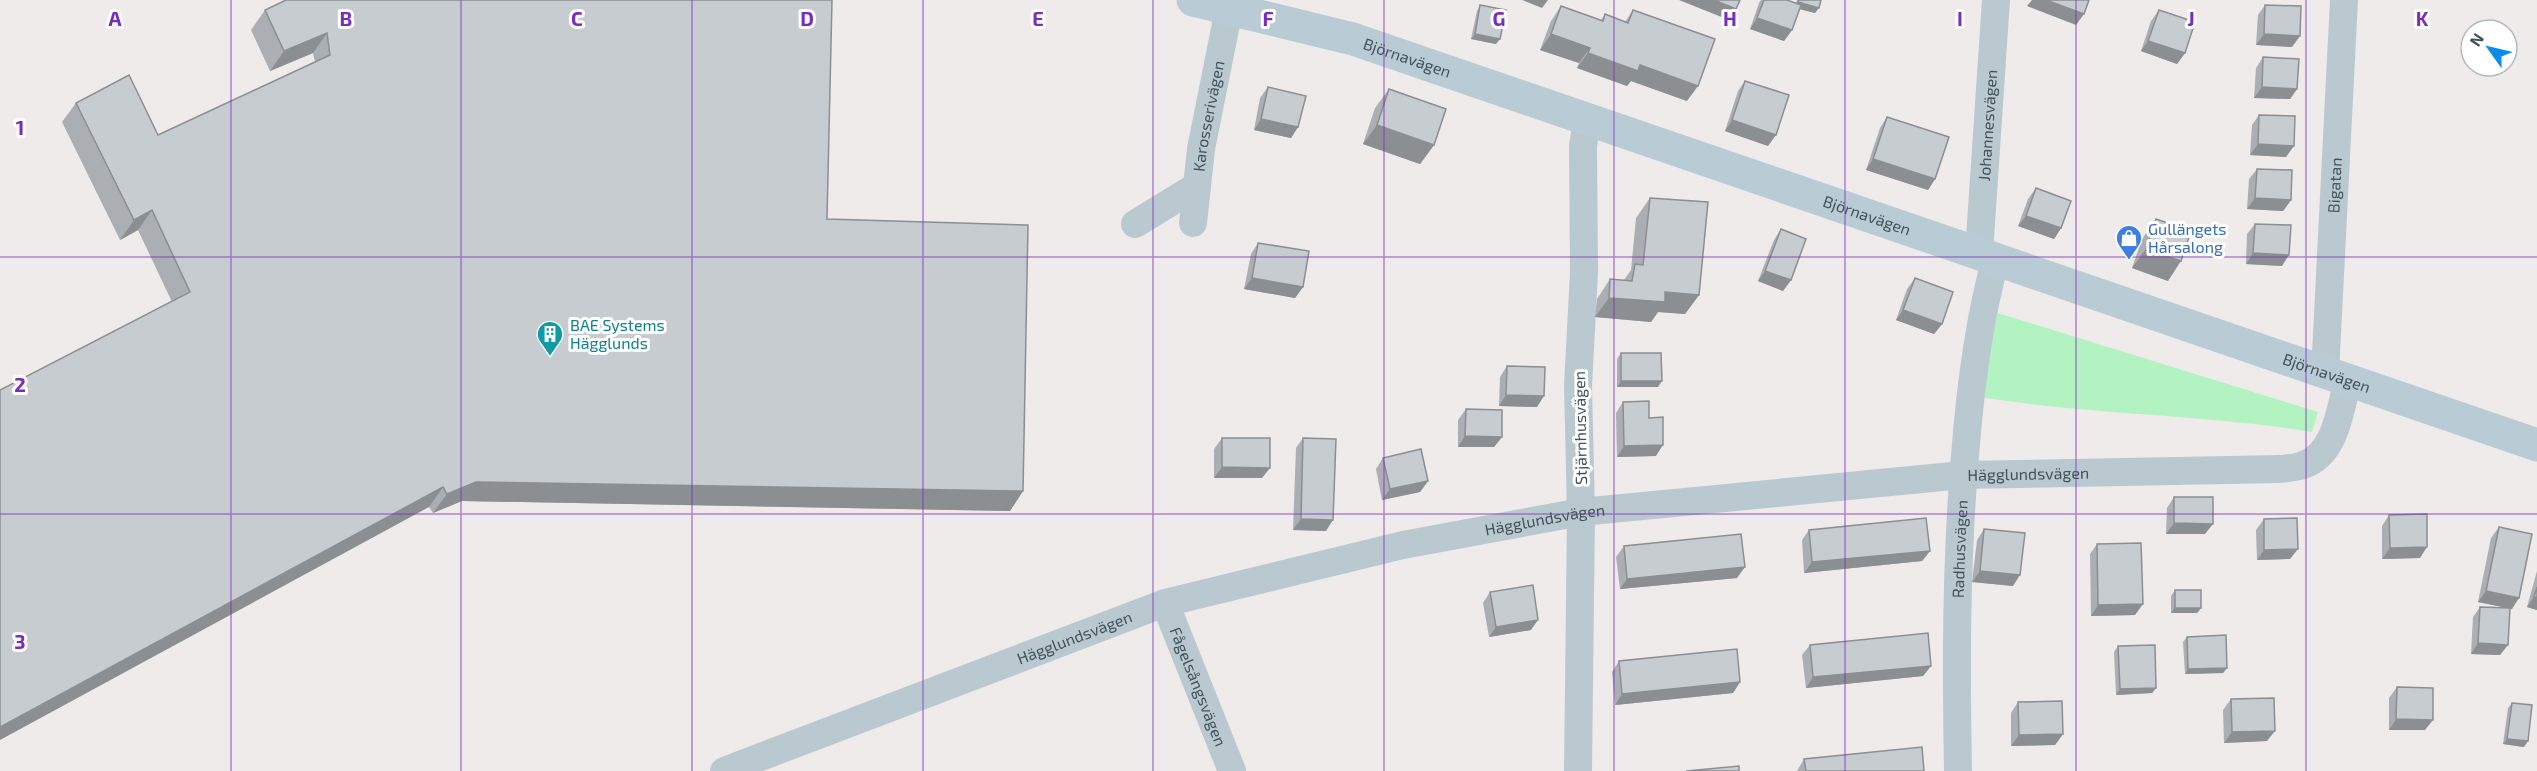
<svg xmlns="http://www.w3.org/2000/svg" width="2537" height="771" viewBox="0 0 2537 771" font-family="'Exo 2',sans-serif">
<rect width="100%" height="100%" fill="#efebeb"/>
<path fill="#b3f3c2" d="M1998,313L2318,412L2312,432C2202,414 2090,415 1980,397Z"/>
<g fill="none" stroke-linecap="round" stroke-linejoin="round">
<g stroke="#bac9d0" stroke-width="28">
<path id="s1" d="M1193,223L1201,149L1229,9"/>
<path d="M1135,224L1197,186"/>
<path id="s2" d="M1979,253L1996,0"/>
<path id="s3" d="M2325,373L2344,0"/>
<path id="s4" d="M1165,603L1232,771"/>
<path id="s5" d="M724,771L1165,603L1403,545L1581,512L1963,475L2280,469C2287,468 2296,468 2303,465C2336,454 2340,410 2348,380"/>
<path d="M1578,771L1581,512L1578,386L1584,272L1583,146L1587,121"/>
<path id="s6" d="M1958,771C1956,665 1956,562 1965,456C1970,390 1978,323 1996,258"/>
</g>
<path stroke="#b9cbd4" stroke-width="33" id="s7" d="M1193,0L1353,39L2537,445"/>
</g>
<g fill="#abafb4">
<path d="M1761,0H1787L1796,3L1797,0H1821L1815,13L1800,9L1792,30L1784,41L1750,29L1759,3Z"/>
<path d="M1480,5L1496,44L1471,39L1477,11Z"/>
<path d="M2265,5L2292,47L2256,45L2258,15Z"/>
<path d="M1561,6L1601,20L1605,14L1625,22L1633,10L1687,101L1631,81L1627,86L1577,68L1579,63L1540,50L1551,21Z"/>
<path d="M265,10L827,219L1023,491L1010,511L462,501L433,513L429,507L172,302L138,230L120,240L62,122L76,103L158,135L315,62L313,53L270,71L251,30Z"/>
<path d="M2159,10L2185,53L2177,64L2141,51L2151,21Z"/>
<path d="M2263,57L2297,89L2290,99L2254,98L2256,68Z"/>
<path d="M1745,81L1768,146L1725,131L1738,91Z"/>
<path d="M1268,87L1298,127L1291,138L1254,130L1260,98Z"/>
<path d="M1389,89L1434,145L1420,164L1363,144L1375,108Z"/>
<path d="M2259,115L2286,157L2250,155L2252,125Z"/>
<path d="M1887,117L1935,179L1928,190L1866,170L1880,128Z"/>
<path d="M2257,169L2291,200L2283,211L2247,209L2249,179Z"/>
<path d="M2036,188L2061,228L2054,239L2018,226L2028,199Z"/>
<path d="M1650,198L1699,295L1685,314L1658,312L1651,322L1595,317L1597,299L1610,279L1624,280L1631,270L1636,218Z"/>
<path d="M2156,219L2168,281L2132,268L2142,239Z"/>
<path d="M2255,224L2282,266L2246,264L2247,234Z"/>
<path d="M1781,229L1791,280L1783,291L1758,281L1774,240Z"/>
<path d="M1258,243L1303,287L1295,298L1244,289L1251,254Z"/>
<path d="M1915,278L1942,324L1934,334L1896,320L1907,289Z"/>
<path d="M1621,353L1658,387H1617V359Z"/>
<path d="M1507,366L1537,407L1499,406L1500,377Z"/>
<path d="M1623,402L1649,418L1656,456L1617,457L1616,413Z"/>
<path d="M1466,409L1502,437L1494,447H1458V420Z"/>
<path d="M1222,438L1262,478H1214V449Z"/>
<path d="M1303,438L1326,531L1293,530L1296,448Z"/>
<path d="M1383,458L1428,481L1420,492L1382,500L1376,469Z"/>
<path d="M2174,497L2205,534H2166L2167,508Z"/>
<path d="M2389,515L2420,558L2382,559V526Z"/>
<path d="M2264,519L2290,559L2257,560L2256,530Z"/>
<path d="M2499,527L2512,609L2510,608L2500,655L2471,654L2473,617L2480,607L2508,608L2478,602L2491,538Z"/>
<path d="M1984,529L2013,586L1972,582L1977,540Z"/>
<path d="M1809,530L1930,551L1922,561L1804,573L1802,540Z"/>
<path d="M2097,544L2135,615L2091,616L2090,554Z"/>
<path d="M1624,546L1737,578L1620,589L1616,557Z"/>
<path d="M2537,571V610L2527,607Z"/>
<path d="M2175,590L2201,608L2197,613H2171V596Z"/>
<path d="M1490,592L1531,630L1489,637L1483,603Z"/>
<path d="M2187,637L2227,668L2223,673L2185,674L2183,642Z"/>
<path d="M1810,645L1931,666L1923,676L1806,688L1802,655Z"/>
<path d="M2118,646L2156,688L2152,693L2116,695L2114,652Z"/>
<path d="M1619,661L1740,682L1733,693L1615,705L1612,672Z"/>
<path d="M2397,687L2425,730H2389V698Z"/>
<path d="M2231,699L2267,741L2224,743L2223,710Z"/>
<path d="M2018,702L2063,734L2055,745L2011,746V713Z"/>
<path d="M2512,703L2524,747L2503,744L2508,708Z"/>
<path d="M1804,759L1924,771H1797Z"/>
</g>
<g fill="#8b8f92">
<path d="M1522,0H1548L1542,8Z"/>
<path d="M1679,0H1714L1736,9L1729,20Z"/>
<path d="M2032,0H2046L2084,14L2076,25L2027,6Z"/>
<path d="M1798,2L1819,8L1815,13L1795,8Z"/>
<path d="M1757,18L1792,30L1784,41L1750,29Z"/>
<path d="M327,33L313,53L270,71L284,51Z"/>
<path d="M1475,34L1500,39L1496,44L1471,39Z"/>
<path d="M1551,34L1590,48L1579,63L1540,50Z"/>
<path d="M2264,34L2300,36L2292,47L2256,45Z"/>
<path d="M2148,41L2185,53L2177,64L2141,51Z"/>
<path d="M1588,53L1640,65L1698,86L1687,101L1631,81L1627,86L1577,68Z"/>
<path d="M2262,87L2297,89L2290,99L2254,98Z"/>
<path d="M1261,119L1298,127L1291,138L1254,130Z"/>
<path d="M1732,120L1776,135L1768,146L1725,131Z"/>
<path d="M1377,125L1434,145L1420,164L1363,144Z"/>
<path d="M2258,144L2294,146L2286,157L2250,155Z"/>
<path d="M1873,159L1935,179L1928,190L1866,170Z"/>
<path d="M2255,198L2291,200L2283,211L2247,209Z"/>
<path d="M152,210L138,230L120,240L134,220Z"/>
<path d="M2026,216L2061,228L2054,239L2018,226Z"/>
<path d="M2146,249L2181,261L2168,281L2132,268Z"/>
<path d="M2253,253L2289,255L2282,266L2246,264Z"/>
<path d="M1765,271L1791,280L1783,291L1758,281Z"/>
<path d="M1252,278L1303,287L1295,298L1244,289Z"/>
<path d="M1665,292L1699,295L1685,314L1658,312L1651,322L1595,317L1609,298Z"/>
<path d="M1903,310L1942,324L1934,334L1896,320Z"/>
<path d="M1621,381H1662L1658,387H1617Z"/>
<path d="M1506,395L1544,396L1537,407L1499,406Z"/>
<path d="M1465,436L1502,437L1494,447H1458Z"/>
<path d="M1663,445L1656,456L1617,457L1624,446Z"/>
<path d="M1222,467L1270,468L1262,478H1214Z"/>
<path d="M1428,481L1420,492L1382,500L1390,489Z"/>
<path d="M476,482L1023,491L1010,511L462,501L433,513L447,494Z"/>
<path d="M443,487L429,507L0,740V727Z"/>
<path d="M1301,519L1333,520L1326,531L1293,530Z"/>
<path d="M2174,523L2213,524L2205,534H2166Z"/>
<path d="M2427,547L2420,558L2382,559L2390,548Z"/>
<path d="M2298,549L2290,559L2257,560L2264,550Z"/>
<path d="M1930,551L1922,561L1804,573L1812,562Z"/>
<path d="M1745,567L1737,578L1620,589L1627,579Z"/>
<path d="M1980,571L2020,575L2013,586L1972,582Z"/>
<path d="M2486,591L2519,598L2512,609L2478,602Z"/>
<path d="M2534,597H2537V610L2527,607Z"/>
<path d="M2143,604L2135,615L2091,616L2098,605Z"/>
<path d="M2175,608H2201L2197,613H2171Z"/>
<path d="M1538,620L1531,630L1489,637L1496,627Z"/>
<path d="M2478,643L2508,645L2500,655L2471,654Z"/>
<path d="M1931,666L1923,676L1806,688L1813,677Z"/>
<path d="M2227,668L2223,673L2185,674L2188,669Z"/>
<path d="M1740,682L1733,693L1615,705L1622,694Z"/>
<path d="M2156,688L2152,693L2116,695L2120,689Z"/>
<path d="M2396,719L2433,720L2425,730H2389Z"/>
<path d="M2275,731L2267,741L2224,743L2232,732Z"/>
<path d="M2063,734L2055,745L2011,746L2019,735Z"/>
<path d="M2507,739L2528,741L2524,747L2503,744Z"/>
</g>
<g fill="#c7ccd1" stroke="#8b8f92" stroke-width="1.5">
<path d="M286,0H832L827,219L1028,225L1023,491L476,482L447,494L443,487L0,727V390L190,292L152,210L134,220L76,103L129,75L158,135L330,55L327,33L284,51L265,10Z"/>
<path d="M1714,0H1740L1736,9Z"/>
<path d="M1764,0H1787L1801,5L1792,30L1757,18Z"/>
<path d="M1799,0H1821L1819,8L1798,2Z"/>
<path d="M2046,0H2089L2084,14Z"/>
<path d="M1480,5L1506,10L1500,39L1475,34Z"/>
<path d="M2265,5L2301,6L2300,36L2264,34Z"/>
<path d="M1561,6L1603,21L1605,14L1628,23L1633,10L1715,39L1698,86L1640,65L1638,71L1588,53L1590,48L1551,34Z"/>
<path d="M2159,10L2195,22L2185,53L2148,41Z"/>
<path d="M2263,57L2299,59L2297,89L2262,87Z"/>
<path d="M1745,81L1789,95L1776,135L1732,120Z"/>
<path d="M1268,87L1306,96L1298,127L1261,119Z"/>
<path d="M1389,89L1446,109L1434,145L1377,125Z"/>
<path d="M2259,115L2295,116L2294,146L2258,144Z"/>
<path d="M1887,117L1949,137L1935,179L1873,159Z"/>
<path d="M2257,169L2292,170L2291,200L2255,198Z"/>
<path d="M2036,188L2071,201L2061,228L2026,216Z"/>
<path d="M1650,198L1708,202L1699,295L1665,292V302L1609,298L1610,279L1632,281L1635,264L1643,265Z"/>
<path d="M2156,219L2191,231L2181,261L2146,249Z"/>
<path d="M2255,224L2291,225L2289,255L2253,253Z"/>
<path d="M1781,229L1806,239L1791,280L1765,271Z"/>
<path d="M1258,243L1309,251L1303,287L1252,278Z"/>
<path d="M1915,278L1953,292L1942,324L1903,310Z"/>
<path d="M1621,353H1661L1662,381H1621Z"/>
<path d="M1507,366L1545,367L1544,396L1506,395Z"/>
<path d="M1649,401V418L1663,417V445L1624,446L1623,402Z"/>
<path d="M1466,409L1502,410V437L1465,436Z"/>
<path d="M1222,438H1270V468L1222,467Z"/>
<path d="M1303,438L1336,439L1333,520L1301,519Z"/>
<path d="M1421,449L1428,481L1390,489L1383,458Z"/>
<path d="M2174,497H2213V524L2174,523Z"/>
<path d="M2427,514V547L2390,548L2389,515Z"/>
<path d="M1926,518L1930,551L1812,562L1809,530Z"/>
<path d="M2297,518L2298,549L2264,550V519Z"/>
<path d="M2499,527L2532,534L2519,598L2486,591Z"/>
<path d="M1984,529L2025,533L2020,575L1980,571Z"/>
<path d="M1741,534L1745,567L1627,579L1624,546Z"/>
<path d="M2141,543L2143,604L2098,605L2097,544Z"/>
<path d="M1533,585L1538,620L1496,627L1490,592Z"/>
<path d="M2537,587V597H2534Z"/>
<rect x="2175" y="590" width="26" height="18"/>
<path d="M2480,607L2510,608L2508,645L2478,643Z"/>
<path d="M1928,633L1931,666L1813,677L1810,645Z"/>
<path d="M2226,635L2227,668L2188,669L2187,637Z"/>
<path d="M2155,645L2156,688L2120,689L2118,646Z"/>
<path d="M1737,649L1740,682L1622,694L1619,661Z"/>
<path d="M2397,687L2433,688V720L2396,719Z"/>
<path d="M2274,698L2275,731L2232,732L2231,699Z"/>
<path d="M2062,701L2063,734L2019,735L2018,702Z"/>
<path d="M2512,703L2532,705L2528,741L2507,739Z"/>
<path d="M1922,747L1924,771H1806L1804,759Z"/>
<path d="M1739,766V771H1686Z"/>
</g>
<path fill="none" stroke="#7b2cbf" stroke-width="1.5" stroke-opacity="0.55" d="M231,0V771M461,0V771M692,0V771M923,0V771M1153,0V771M1384,0V771M1614,0V771M1845,0V771M2076,0V771M2306,0V771M0,257H2537M0,514H2537"/>
<defs>
<g id="shop-pin" transform="scale(1.35)"><path d="M0 17L-7.5 6A9.5 9.5 0 1 1 7.5 6Z" fill="#3f7fe0" stroke="#fff"/><path d="M-5-2.5h2.3a2.7 3.5 0 0 1 5.4 0H5L5.5 6h-11ZM-1.5-2.5h3a1.5 2.3 0 0 0-3 0Z" fill="#fff"/></g>
<g id="building-pin" transform="scale(1.35)"><path d="M0 17L-7.5 6A9.5 9.5 0 1 1 7.5 6Z" fill="#0f9aa8" stroke="#fff"/><path d="M-4-6H4V6H1V3H-1V6H-4ZM-2.5-4.3h1.7v1.8h-1.7ZM.8-4.3h1.7v1.8H.8ZM-2.5-1h1.7V.8h-1.7ZM.8-1h1.7V.8H.8Z" fill="#fff"/></g>
</defs>
<g fill-rule="evenodd">
<use href="#shop-pin" x="2129" y="238"/>
<use href="#building-pin" x="550" y="334"/>
</g>
<g text-anchor="middle" stroke-width="6" stroke-linejoin="round" paint-order="stroke">
<g font-size="16" fill="#42525a" stroke="#fff">
<text dy="6" stroke="none"><textPath href="#s7" startOffset="222">Björnavägen</textPath></text>
<text dy="6" stroke="none"><textPath href="#s1" startOffset="108">Karosserivägen</textPath></text>
<text dy="6" stroke="none"><textPath href="#s2" startOffset="128">Johannesvägen</textPath></text>
<text dy="6" stroke="none"><textPath href="#s3" startOffset="188">Bigatan</textPath></text>
<text dy="6" stroke="none"><textPath href="#s7" startOffset="708">Björnavägen</textPath></text>
<text dy="6" stroke="none"><textPath href="#s7" startOffset="1194">Björnavägen</textPath></text>
<text transform="translate(1580 428) rotate(-91)" y="6">Stjärnhusvägen</text>
<text dy="6" stroke="none"><textPath href="#s5" startOffset="1347">Hägglundsvägen</textPath></text>
<text dy="6" stroke="none"><textPath href="#s5" startOffset="861">Hägglundsvägen</textPath></text>
<text dy="6" stroke="none"><textPath href="#s6" startOffset="222">Radhusvägen</textPath></text>
<text dy="6" stroke="none"><textPath href="#s5" startOffset="375">Hägglundsvägen</textPath></text>
<text dy="6" stroke="none"><textPath href="#s4" startOffset="90">Fågelsångsvägen</textPath></text>
</g>
<g font-size="16" fill="#366cbe" stroke="#fff" text-anchor="start">
<text x="2148" y="235">Gullängets<tspan x="2148" dy="18">Hårsalong</tspan></text>
</g>
<g font-size="16" fill="#0d838f" stroke="#fff" text-anchor="start">
<text x="570" y="331">BAE Systems<tspan x="570" dy="18">Hägglunds</tspan></text>
</g>
</g>
<g font-size="20" text-anchor="middle" font-weight="bold" fill="#7b2cbf" stroke="#fff" stroke-width="6" stroke-linejoin="round" paint-order="stroke">
<text x="115" y="26">A</text>
<text x="346" y="26">B</text>
<text x="577" y="26">C</text>
<text x="807" y="26">D</text>
<text x="1038" y="26">E</text>
<text x="1268" y="26">F</text>
<text x="1499" y="26">G</text>
<text x="1730" y="26">H</text>
<text x="1960" y="26">I</text>
<text x="2191" y="26">J</text>
<text x="2422" y="26">K</text>
<text x="20" y="135">1</text>
<text x="20" y="392">2</text>
<text x="20" y="649">3</text>
</g>
<g transform="translate(2489 48) rotate(304)"><circle r="28" fill="#ffffff" stroke="#b3babd" stroke-width="1.5"/>
<path d="M0-4.5L10 22L0 15L-10 22Z" fill="#078dec"/>
<text y="-9" font-size="16" font-weight="bold" text-anchor="middle" fill="#42525a">N</text>
</g>
</svg>
